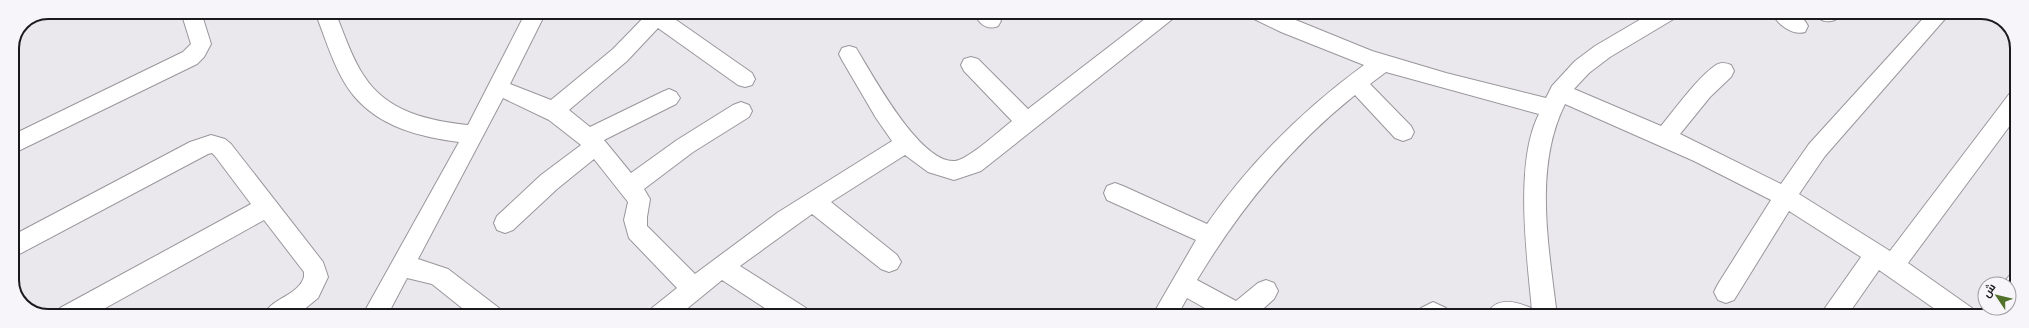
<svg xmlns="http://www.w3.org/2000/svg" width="2029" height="328" viewBox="0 0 2029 328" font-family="Mulish,Cairo,sans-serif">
<rect width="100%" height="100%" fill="#eae7ed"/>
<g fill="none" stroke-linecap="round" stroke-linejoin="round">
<g stroke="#99969c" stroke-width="2">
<g id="street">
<path d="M181,12H201L211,44L204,57L197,64L12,154V135L183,52L191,44Z"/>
<path d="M315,12H335C344,33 351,57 364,76C387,112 429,121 468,125L526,12H546L510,84L551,100L613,49L649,12H671L669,15L752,73L755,79L752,85L745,87L738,85L658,28L627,61L569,110L590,127L662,92L669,89L676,92L680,98L676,104L604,140L631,173L677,140L733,105L741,102L749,105L752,111L749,117L693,152L644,189L650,199L647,217V226L695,274L777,213L892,141L876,118L842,60L839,54L842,48L849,46L856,48C872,74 920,164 955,161C968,160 1000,130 1012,121L964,71L961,65L964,59L971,57L978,59L1028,109L1154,12H1178L1175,17L981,171L954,180L928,172L905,155L831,202L897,255L901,262L897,269L889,272L881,269L812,214L740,266L806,308L810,316H777L722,280L678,316H648L652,308L677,288L629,238L624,220L628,202L594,159L557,189L513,230L505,233L497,230L494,223L497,216L541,175L581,145L549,120L503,98L418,259L448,269L499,308L503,316H472L432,284L407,278L387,316H362L459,142C420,137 380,127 354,96C335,73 326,39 315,12Z"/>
<path d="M973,12H995L1001,21L998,26C986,31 979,23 973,12Z"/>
<path d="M1247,12H1276L1372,51L1446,73L1546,98L1552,86L1575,61L1595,46L1653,12H1680L1677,17L1610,57L1589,73L1574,89L1661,126C1676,108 1698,77 1716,65C1722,62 1726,63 1731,65L1734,71L1731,77L1710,97L1680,134L1781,184L1809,144L1929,12H1951L1825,156L1799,194L1890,251L2010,93L2017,91V116L1908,263L1972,308L1976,316H1945L1879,270L1847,316H1821L1825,308L1861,257L1789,211L1734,300L1726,303L1718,300L1714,292L1718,284L1771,200L1694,161L1565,104C1533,168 1549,248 1557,316H1486C1495,296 1515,301 1531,308L1532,310C1527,256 1514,163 1539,114L1386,72L1370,84L1411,126L1414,132L1411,138L1403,141L1395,138L1355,95C1290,147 1239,210 1197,280L1236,301L1258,283L1266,280L1274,283L1278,291L1274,299L1255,316H1219L1187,298L1177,316H1152L1196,240L1107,200L1104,193L1107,186L1115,183L1123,186L1207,224C1250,162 1304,109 1364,65L1281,32L1250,17Z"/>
<path d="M1771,12C1788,12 1799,9 1808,26L1805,32C1792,36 1777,24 1771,12Z"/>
<path d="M1814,12H1837L1838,15L1835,20C1826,23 1819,21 1814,12Z"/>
<path d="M211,135L225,139L231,144L323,262L328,277L318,298L296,316H263C271,298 298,296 304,277V272L264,220L91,316H56L60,308L251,204L215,156L212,153L208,154L12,258V236L190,142Z"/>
<path d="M2017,273V285L2009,299V284H2003L2009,276Z"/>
<path d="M1433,302L1446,308L1450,316H1417L1421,308Z"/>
<path d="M1988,308H2002L1989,313Z"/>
</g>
</g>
<use href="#street" fill="#fff" fill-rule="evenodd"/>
</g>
<path d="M0 0H2029V328H0ZM48 19H1981A29 29 0 0 1 2010 48V280A29 29 0 0 1 1981 309H48A29 29 0 0 1 19 280V48A29 29 0 0 1 48 19Z" fill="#f7f4fa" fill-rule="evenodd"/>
<path fill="none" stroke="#1a191b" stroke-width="2" d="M48 19H1981A29 29 0 0 1 2010 48V280A29 29 0 0 1 1981 309H48A29 29 0 0 1 19 280V48A29 29 0 0 1 48 19Z"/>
<g transform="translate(1997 296) rotate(305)"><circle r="19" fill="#f7f4fa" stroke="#9f9ca1"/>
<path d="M0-3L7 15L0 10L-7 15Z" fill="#50722a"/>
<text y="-6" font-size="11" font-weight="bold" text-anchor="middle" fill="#1a191b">ش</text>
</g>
</svg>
